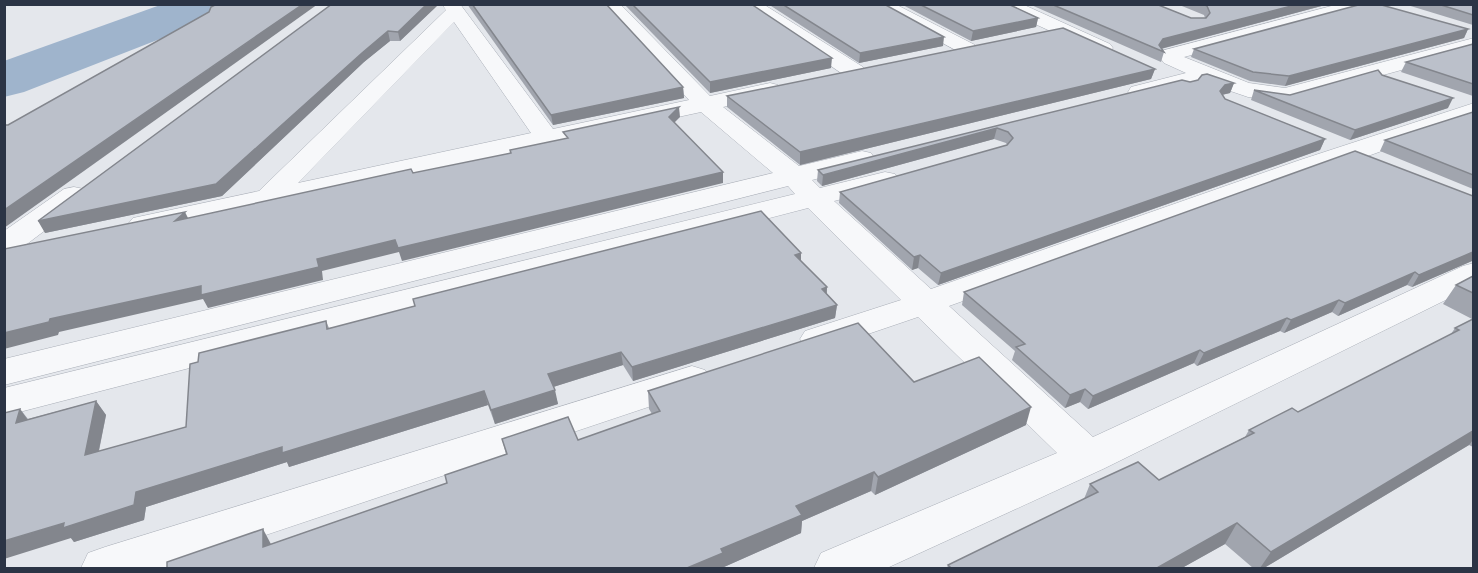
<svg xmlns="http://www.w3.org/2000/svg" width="1478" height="573" viewBox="0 0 1478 573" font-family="'PT Sans Narrow',sans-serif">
<rect width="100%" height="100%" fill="#e4e7ec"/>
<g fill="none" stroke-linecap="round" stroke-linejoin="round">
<path fill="#9fb4cc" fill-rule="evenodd" d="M163,4H230L224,14L24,92L4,97V61Z"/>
<g stroke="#a9aeb7" stroke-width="1">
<g id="street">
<path d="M442,4H460L553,129L689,100L601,4H620L710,96L770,83L778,85L781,90L778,95L723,107L799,166L862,151L871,153L875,159L871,165L812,180L820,188L885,172L895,174L899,180L895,186L834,201L931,289L1300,160L1474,103V118L949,306L1093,437L1463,266L1474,263V286L1103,469L887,568H814L821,553L1057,453L918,317L818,351L805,347L800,339L805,331L901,300L808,208L4,416V388L795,194L788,186L4,385V359L773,173L701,112L143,233L133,230L128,224L133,218L259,191L446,10ZM454,22L531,133L298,183Z"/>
<path d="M741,4H763L863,67L866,72L863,77L855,78L847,77Z"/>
<path d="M871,4H895L975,45L978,49L975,53H961Z"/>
<path d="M997,4H1022L1110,44L1113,48L1110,52H1096L1000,8Z"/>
<path d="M1339,4H1371L1368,8L1184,57L1249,83L1285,88L1474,38V50L1285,102L1248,97L1204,82L1139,99L1131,97L1128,92L1131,87L1186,73L1164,63L1158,55L1161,51Z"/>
<path d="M74,187L84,189L88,195L84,201L15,253L4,255V231L64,189Z"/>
<path d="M692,366L705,370L711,379L705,388L167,568H81L88,553L105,547Z"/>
</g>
</g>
<use href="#street" fill="#f7f8fa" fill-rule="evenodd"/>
</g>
<g fill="#a1a5ae">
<path d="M332,4H439L400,41H390L364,62L222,196L45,233Z"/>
<path d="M467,4H606L683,87L684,98L553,125Z"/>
<path d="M624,4H751L831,68L710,93Z"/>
<path d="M768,4H884L943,46L859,63Z"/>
<path d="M901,4H1008L1038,18L1036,27L971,41Z"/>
<path d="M1029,4H1156L1191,18H1205L1204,15L1177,4H1329L1161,49L1164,52L1161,62Z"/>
<path d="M1404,4H1473V25Z"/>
<path d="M1468,29L1464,38L1285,86L1250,81L1191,57L1194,49Z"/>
<path d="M1473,44V96L1401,72L1406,62Z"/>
<path d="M1155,69L1151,79L800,165L727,107V96Z"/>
<path d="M1382,75L1448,108L1350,140L1251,100L1254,90L1290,95Z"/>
<path d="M1190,82L1234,83L1230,93L1222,95L1225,99L1325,139L1320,150L938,285L918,268L912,270L839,203L840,192L1007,145L1006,143L994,139L822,186L817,181L818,170Z"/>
<path d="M1473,112V189L1380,151L1385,140Z"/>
<path d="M801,261L827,287V294L837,305L835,318L633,381L623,365L553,387L558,404L495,424L488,405L289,467L287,462L146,507L144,520L74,542L71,538L20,409L28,419L96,401L106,415L99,451L186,427L326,321L329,328Z"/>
<path d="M1472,261L1412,287L1407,285L1338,316L1332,312L1284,333L1280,331L1197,366L1194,363L1088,409L1080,402L1065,408L1012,360L1015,351L962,305L964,292Z"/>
<path d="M1473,276V447L1469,445L1264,568H1253L1225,544L1182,568H947L948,565L1084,499L1090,484L1159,480L1245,437L1249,430L1298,412L1451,334L1455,328L1472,319L1443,304L1456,285Z"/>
<path d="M914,382L1026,425L875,495L871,491L802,521L801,533L724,567L271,544L447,483L506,454L502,439L578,440L652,414L649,409L648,391Z"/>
</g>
<g fill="#83868d">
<path d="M303,4H318L4,228V210Z"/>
<path d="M427,4H439L400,41L398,32Z"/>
<path d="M1299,4H1329L1160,49L1159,45L1163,39Z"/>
<path d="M1038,18L1036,27L971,41L973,31Z"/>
<path d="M1468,29L1464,38L1285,86L1289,76Z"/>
<path d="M388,31L390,41L364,62L222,196L45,233L38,221L362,53Z"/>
<path d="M944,37L943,46L859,63L860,53Z"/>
<path d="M832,58L831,68L710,93V82Z"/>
<path d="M1155,69L1151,79L800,165V152Z"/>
<path d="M1234,83L1230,93L1221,95L1220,91L1225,85Z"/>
<path d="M683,87L684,98L553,125L551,115Z"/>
<path d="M1453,98L1448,108L1350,140L1355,130Z"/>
<path d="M679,107L680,117L670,127L669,117Z"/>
<path d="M997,128L994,139L822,186L823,175Z"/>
<path d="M1325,139L1320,150L938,285L941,273Z"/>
<path d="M723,172V183L402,261L399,252L322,271L323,280L208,308L203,299L59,332L58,335L4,349V333L50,319L395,240Z"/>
<path d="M185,212L191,224L175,221Z"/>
<path d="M1473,247V259L1472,261L1412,287L1419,275Z"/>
<path d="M801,253V266L795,255Z"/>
<path d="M920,255L918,268L912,270L914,257Z"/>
<path d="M1415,272L1407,285L1338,316L1345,303Z"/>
<path d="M827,287L826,300L822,289Z"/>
<path d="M1339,300L1332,312L1284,333L1291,320Z"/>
<path d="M837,305L835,318L633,381L632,367Z"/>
<path d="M1287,318L1280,331L1197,366L1204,353Z"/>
<path d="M1200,350L1194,363L1088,409L1093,396Z"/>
<path d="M621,352L623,365L550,388L548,374Z"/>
<path d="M1085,389L1080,402L1065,408L1070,395Z"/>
<path d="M555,390L558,404L495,424L491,410Z"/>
<path d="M484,391L488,405L289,467L287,462L146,507L144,520L74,542L71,538L4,559V541L64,523L136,492L282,447Z"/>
<path d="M96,401L106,415L95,469L85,455Z"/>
<path d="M1031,407L1026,425L875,495L878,477Z"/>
<path d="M20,409L30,423H16Z"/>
<path d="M1473,431V440L1469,445L1264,568H1260L1271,552Z"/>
<path d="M874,472L871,491L802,521L801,533L724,567V568H687L796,506Z"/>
<path d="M1237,523L1225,544L1182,568H1157Z"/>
<path d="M263,529L273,548L263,547Z"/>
</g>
<g fill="#bbc0ca" stroke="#83868d" stroke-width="1.5">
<path d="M217,4H303L4,210V125H8L209,12L211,7Z"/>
<path d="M332,4H427L398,32L388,31L362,53L216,184L38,221Z"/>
<path d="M472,4H606L683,87L551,115Z"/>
<path d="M632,4H751L832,58L710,82Z"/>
<path d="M782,4H884L944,37L860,53Z"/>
<path d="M919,4H1008L1038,18L973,31Z"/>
<path d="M1051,4H1156L1191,18H1206L1210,13L1207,6L1203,4H1299L1163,39L1159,45L1164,52Z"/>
<path d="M1362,4H1378L1468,29L1289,76L1253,72L1194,49Z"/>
<path d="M1438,4H1473V15Z"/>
<path d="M1063,28L1155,69L800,152L727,96Z"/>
<path d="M1473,44V84L1406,62Z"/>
<path d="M1378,70L1382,75L1453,98L1355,130L1254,90L1290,95Z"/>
<path d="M1207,74L1234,83L1225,85L1220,91L1225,99L1325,139L941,273L920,255L914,257L840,192L1007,145L1013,138L1008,132L997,128L823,175L818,170L1182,80L1190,82L1198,80L1202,75Z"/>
<path d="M679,107L669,117L723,172L398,248L395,240L317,259L319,267L201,295V286L50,319L49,322L4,333V249L185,212L175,221L411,169L413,173L511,153L510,150L568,138L563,132Z"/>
<path d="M1473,112V175L1385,140Z"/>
<path d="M1355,151L1473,196V252L1419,275L1415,272L1345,303L1339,300L1291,320L1287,318L1204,353L1200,350L1093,396L1085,389L1070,395L1016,347L1025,344L964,292Z"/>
<path d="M761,211L801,253L795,255L827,287L822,289L837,305L632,367L621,352L548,374L555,390L491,410L484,391L282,453V447L136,492L134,505L63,528L64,523L4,541V413L20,409L16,423L96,401L85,455L186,427L190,364L198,362L199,353L326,321L327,329L415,306L413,299Z"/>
<path d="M1473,276V293L1456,285Z"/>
<path d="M1473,319V431L1271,552L1237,523L1157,568H951L948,565L1098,492L1090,484L1138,462L1159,480L1254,433L1249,430L1292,408L1298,412L1459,330L1455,328Z"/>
<path d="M858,323L914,382L979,357L1031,407L878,477L874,472L796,506L802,515L721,549L723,553L687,568H167V562L263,529V547L447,483L445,475L507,454L502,439L568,417L578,440L660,411L648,391Z"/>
</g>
<rect width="1478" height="573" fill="none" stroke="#2b3445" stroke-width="12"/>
</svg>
